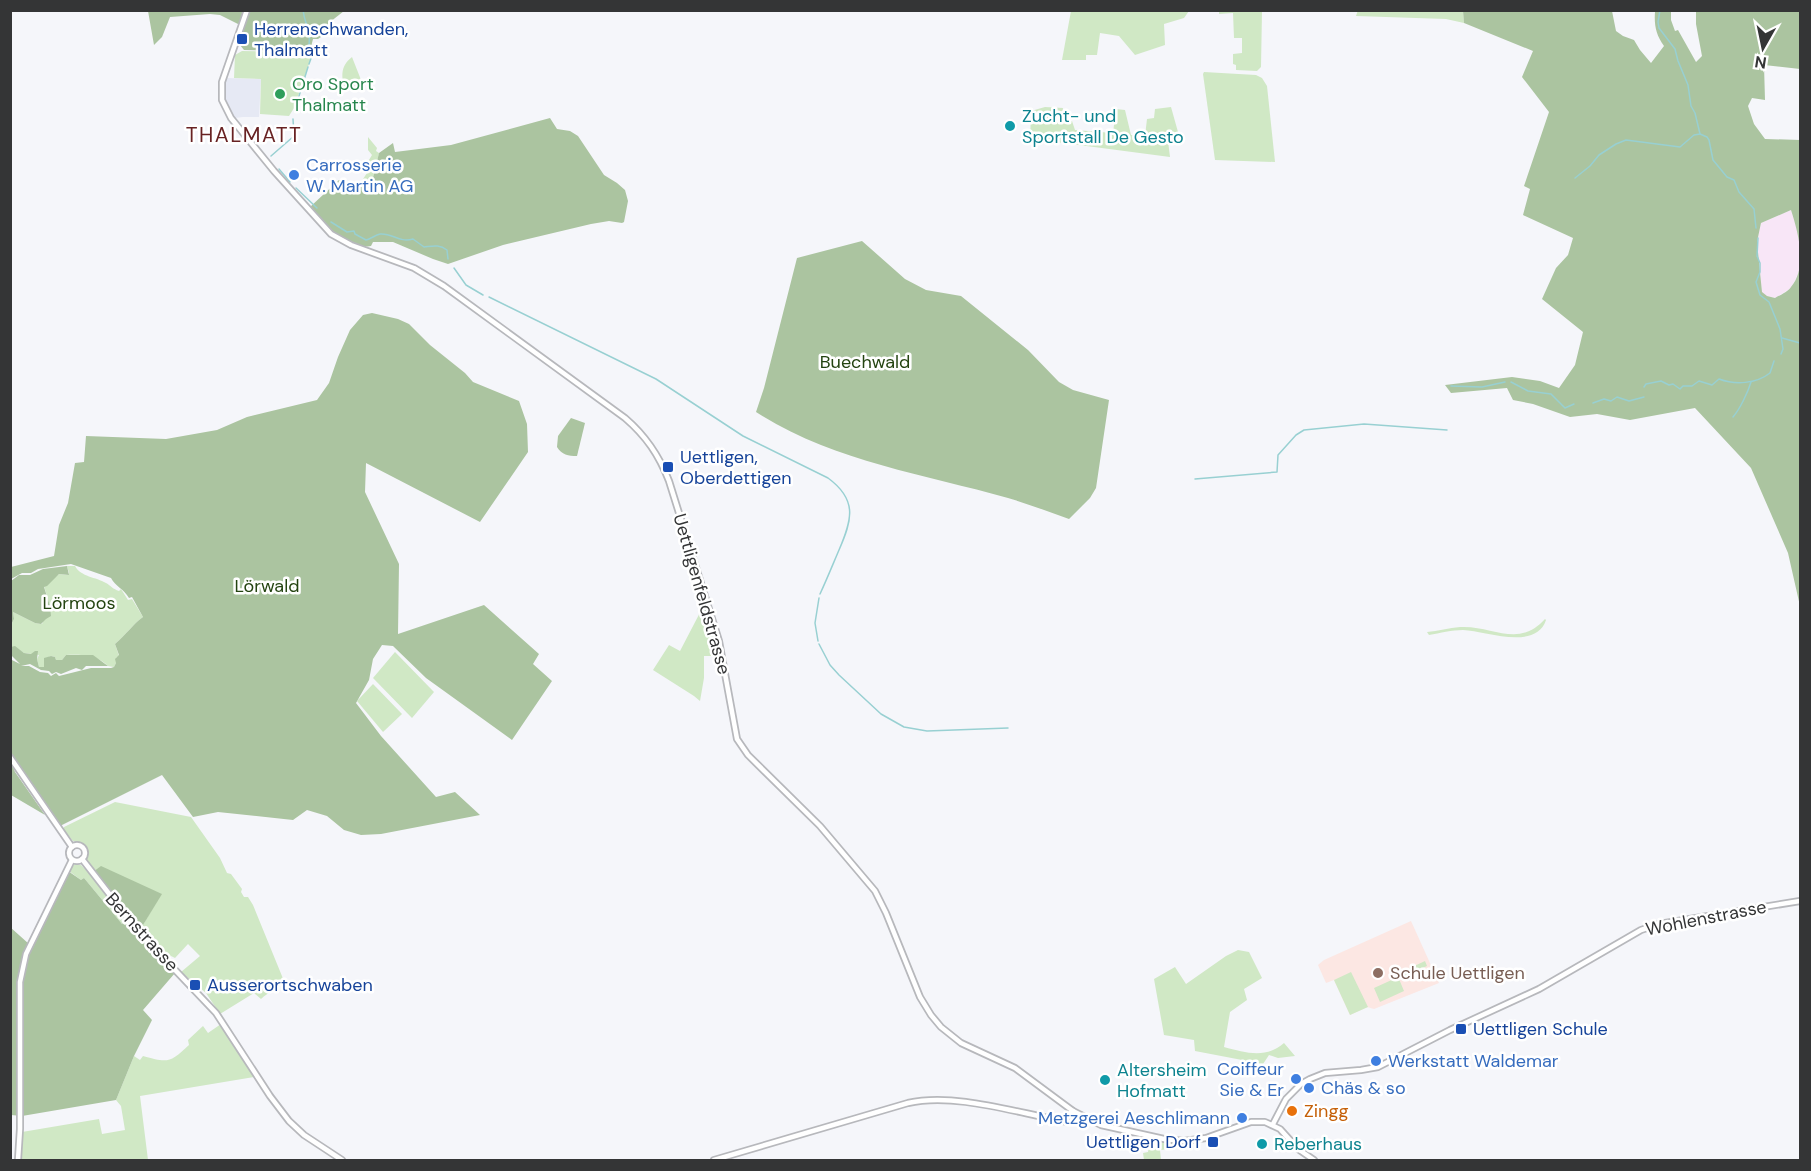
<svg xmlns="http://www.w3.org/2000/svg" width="1811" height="1171" viewBox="0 0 1811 1171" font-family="'DM Sans',sans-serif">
<rect width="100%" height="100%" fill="#f5f6fa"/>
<path fill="#e6e9f4" d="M225,78L261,79L259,117H243L235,118L225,100Z"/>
<path fill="#f8e6f7" d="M1791,210L1799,235L1800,270L1791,288L1775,298L1767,296L1762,293L1757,242L1761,223Z"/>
<path fill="#fce7e3" d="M1411,921L1439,983L1374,1009L1367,1007L1350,1015L1334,980L1326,983L1318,965L1324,960Z"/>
<g fill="#d0e8c5">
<path d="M1358,10L1463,11L1464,23L1446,19L1356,16Z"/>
<path d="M1071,11V10L1189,11L1184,18L1164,24L1165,45L1135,55L1119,36L1100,33L1097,55H1086V60H1062Z"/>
<path d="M1219,11H1262L1261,67L1257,71L1236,70V65L1233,64V54L1242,53V38H1234L1233,13L1219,14Z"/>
<path d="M242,51L313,52L294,108L289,116L260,114L261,79L234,78L235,55Z"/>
<path d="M352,57L363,85L345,91C342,78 339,67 352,57Z"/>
<path d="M1204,72L1256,75L1262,78L1267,86L1275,162L1215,160L1203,74Z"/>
<path d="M1045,107L1063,108L1061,121H1072L1075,130L1113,133L1116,109L1125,110L1131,135L1145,136L1147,119L1154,118L1155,109L1171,107L1178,132L1168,141L1170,157L1056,142L1030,143L1031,111Z"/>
<path d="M368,137L377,148L376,151L379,153L371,186L362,187L359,185L367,173L364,168L372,155L368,150Z"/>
<path d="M67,566H75C81,577 96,577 106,583C111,586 113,589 119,591L121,589L128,600L132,599L143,617C132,625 126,635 115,644L119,656L116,658V663L114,667L108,666C98,655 80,654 66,655L62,660H56L55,657L51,656L44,659V667H39L37,659L39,655L24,653L15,647H11V625L14,619L13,612L35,623L42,624L50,606L44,586L59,574L68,575L69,573Z"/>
<path d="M705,603L721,656H704V678L700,701L694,696L653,670L669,645L680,651Z"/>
<path d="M1545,619L1546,620C1536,651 1485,631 1463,630C1452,630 1440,633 1429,635L1427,632C1438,631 1449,628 1460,627C1493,625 1518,649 1545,619Z"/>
<path d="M395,652L434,692L412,718L373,678Z"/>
<path d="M373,684L402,714L383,732L357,701Z"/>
<path d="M115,802L191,817L220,858L227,873L231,874L242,889L241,892L244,897H248L253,905L284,981C280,988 268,992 261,999L254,993L220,1014L206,993L181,972L200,956L188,944L175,958L171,956L168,959L140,930L161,894L93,872L87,861L86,848L82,844L73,841L63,829L64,827Z"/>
<path d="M75,864L81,865L88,872L127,920L122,924L84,878L81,880L69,871Z"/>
<path d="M1238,950L1249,952L1262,978L1244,989L1247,1000L1230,1012L1224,1047C1246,1053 1266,1059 1284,1043L1295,1056L1278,1058L1269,1055L1263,1064L1195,1051L1194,1040L1164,1035L1154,979L1175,967L1186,984L1226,956Z"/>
<path d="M1425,961L1427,966L1399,979L1404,991L1380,1002L1374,988L1396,978L1395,975Z"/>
<path d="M1351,972L1368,1007L1350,1015L1334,980Z"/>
<path d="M221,1024L254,1077L140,1096L148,1160H19L22,1132L99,1119L102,1134L125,1130L121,1106L116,1100L134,1056L140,1060L143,1056C168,1063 170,1063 189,1045L188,1040L203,1026L208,1033Z"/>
<path d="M1151,1137L1175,1140L1171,1149L1160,1150L1161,1160H1144L1143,1153L1148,1152Z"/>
</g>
<g fill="#abc4a0" fill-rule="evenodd">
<path d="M148,11H344L330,22L329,27L319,34L321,37L318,39H313L310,51L244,50L240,45L244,27L220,15L210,14L170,17L162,37L154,45Z"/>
<path d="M1463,11H1612L1616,31L1623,36L1634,40L1640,50L1651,63L1664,46C1656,35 1654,25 1655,12L1653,11H1671V20L1675,31L1678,30L1696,62L1702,56L1696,24V11H1800V69L1764,65L1765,100L1752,98L1748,106L1754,124L1765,139L1800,140V606L1788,553L1751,468L1695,408L1630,420L1597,414L1570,417L1533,404L1513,400L1507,388L1451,393L1445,385L1512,377L1540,381L1559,388L1575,365L1583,332L1542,299L1556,268L1568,255L1573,238L1523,215L1530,189L1524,186L1549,112L1522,77L1533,51L1464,23ZM1791,210C1798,232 1808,267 1791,287C1788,292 1780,295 1775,298L1767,296L1762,292L1757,242L1761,223Z"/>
<path d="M550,118L557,129L570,131L578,136L604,175L617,183L625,190L628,201L624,222L622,223L609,221L591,224L503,245L448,264L433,259L393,242H373L371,246C345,251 324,224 310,207L339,180L349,185H359L362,187L371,186L379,153L393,143L395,152L451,145Z"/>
<path d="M862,241L905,279L926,290L961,296L1028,350L1059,382L1073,390L1109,400L1096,488L1090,498L1069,519C1049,512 1029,504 1008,498C923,474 832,461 756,412L764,388L797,258Z"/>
<path d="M372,313L398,319L409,324L430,345L465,373L473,382L519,401L527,424L528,452L480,522L366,463L365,492L399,564L398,634L484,605L539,654L533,664L552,681L512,740L426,678L393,646L382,645L373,659L369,680L356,703L381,736L436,797L455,792L480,815L381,834L361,835L344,830L327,816L307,810L293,820L218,812L193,817L162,775L60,826L11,753L10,659L20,664L11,655V647L15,646L24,653L31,654L35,651H38L37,659L39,667H44V658L51,656L55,657L56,660H62L66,655C75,655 84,655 93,655L108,666H86L82,670L76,668L61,674L56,672L52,674L49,671L41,670L30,664L21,666H29L40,672L48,673L51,676L56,673L59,676L91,668H111L114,667L116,663L115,659L119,655L115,644C126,635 132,625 143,617L132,597L129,598C124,589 115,586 111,578L71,564L38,569L31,573H22L11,579V567L54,556L59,525L68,503L75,463L84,462L86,436L166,439L217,430L247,417L317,400L329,383L338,357L350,330L363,315Z"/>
<path d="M571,418L585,423L577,456C568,456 562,455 557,447L558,436Z"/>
<path d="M67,566L69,575L59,574L47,586L44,587L50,606L51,616L46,619L41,624L35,623L13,612L14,619L11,625V581L19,575H30L43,569Z"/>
<path d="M11,763L15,772L45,815L11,795Z"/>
<path d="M101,866L162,894L140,930L93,872Z"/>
<path d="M68,871L81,880L84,878L122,924L127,920L162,964L175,973L143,1010L152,1020L134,1056L116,1100L22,1116L11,1115L10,927L29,944Z"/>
</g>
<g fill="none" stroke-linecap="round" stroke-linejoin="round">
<g stroke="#98d0d2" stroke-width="1.5">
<path d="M303,10C305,26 311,29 309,46L314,50L309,64"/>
<path d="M1660,10L1658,22L1659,28L1675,49L1678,61L1688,85L1691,106L1695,113L1700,134L1707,137L1709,140L1713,160L1727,177L1734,180L1739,192L1754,209L1756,228"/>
<path d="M295,109L308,67"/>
<path d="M271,156L294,136L293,119"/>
<path d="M279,169L290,182"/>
<path d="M1575,178L1590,166L1599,155L1616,144L1626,140L1680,147L1694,135L1700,134"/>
<path d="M296,188L317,208"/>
<path d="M331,222L347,232L354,231L355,234L366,240C371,239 375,235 380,234C393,233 399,243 413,239L424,247C433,246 439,244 447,250L448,259"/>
<path d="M1758,238L1757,256L1760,263V272L1756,282L1760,295L1769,302L1780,329L1783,349L1781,354"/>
<path d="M454,268L466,285L483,295"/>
<path d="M489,297L656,379L743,436L828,478C858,500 852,520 839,550C833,564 827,579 820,594"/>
<path d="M1782,338L1800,343"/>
<path d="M1511,382L1528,391L1551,394L1565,408L1574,404"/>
<path d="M1451,386L1482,387L1505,382"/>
<path d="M1644,387L1646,384L1661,381L1669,385L1673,384L1680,389L1683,386H1692L1699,381L1712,385L1719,379C1735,385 1756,384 1770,373L1774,361"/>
<path d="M1593,403L1604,399L1611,401L1617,397L1629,401L1644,397"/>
<path d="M1733,417C1740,409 1748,392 1751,382"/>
<path d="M1195,479L1277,472L1278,455L1296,435L1304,430L1364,424L1447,430"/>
<path d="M818,641L815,623L819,598"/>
<path d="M819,644L830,665L839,675L881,714L904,727L927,731L1008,728"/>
</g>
<g stroke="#b7b8bc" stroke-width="8">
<path id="tertiary" d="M18,1160L20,1129V982L26,954L72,860"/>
</g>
<g stroke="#b7b8bc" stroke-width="8">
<g id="secondary">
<path d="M247,10L222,82V100L231,118L274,171L331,234L351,245L414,268L444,286L625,418C646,436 659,455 669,481L719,641L737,739L748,755L820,826L875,891L886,913L920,997L931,1015L941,1027L961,1043L1015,1068L1073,1111L1101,1125L1164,1139L1184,1141L1206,1138L1251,1122H1265L1280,1129L1298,1149L1314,1160"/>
<path d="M10,757L72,847"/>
<circle cx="77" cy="853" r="8"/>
<path d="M82,859L138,931L216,1013L270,1096L289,1121L304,1135L342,1160"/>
<path d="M1060,1120L1073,1111"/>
<path d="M1273,1124L1286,1099L1301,1084L1310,1079L1325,1073L1361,1070L1378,1067L1450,1030L1539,989L1641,930L1659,924L1800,901"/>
<path d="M714,1160L908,1103C956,1092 1020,1114 1069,1122L1082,1116"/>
</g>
</g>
<use href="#tertiary" stroke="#fff" stroke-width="4.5"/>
<use href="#secondary" stroke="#fff" stroke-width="4.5"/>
</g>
<g fill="#1a4fb4" stroke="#fff" stroke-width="2">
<rect x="236" y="33" width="12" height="12" rx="3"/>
<rect x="662" y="461" width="12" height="12" rx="3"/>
<rect x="189" y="979" width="12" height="12" rx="3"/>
<rect x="1455" y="1023" width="12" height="12" rx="3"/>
<rect x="1207" y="1136" width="12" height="12" rx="3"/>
</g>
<circle fill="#2e9e5b" stroke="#fff" stroke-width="2" cx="280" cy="94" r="6"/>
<g fill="#0f9aa8" stroke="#fff" stroke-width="2">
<circle cx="1010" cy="126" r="6"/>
<circle cx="1105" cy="1080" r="6"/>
<circle cx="1262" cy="1144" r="6"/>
</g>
<g fill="#3f7fe0" stroke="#fff" stroke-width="2">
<circle cx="294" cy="175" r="6"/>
<circle cx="1376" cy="1061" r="6"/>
<circle cx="1296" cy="1079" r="6"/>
<circle cx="1309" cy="1088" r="6"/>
<circle cx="1242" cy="1118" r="6"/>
</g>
<circle fill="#8d6e63" stroke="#fff" stroke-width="2" cx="1378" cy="973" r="6"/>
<circle fill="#e8710a" stroke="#fff" stroke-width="2" cx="1292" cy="1111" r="6"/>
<g text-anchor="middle" stroke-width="5" stroke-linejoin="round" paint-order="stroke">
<g font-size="18" fill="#164399" stroke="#fff" text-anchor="start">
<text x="254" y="35">Herrenschwanden,<tspan x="254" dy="21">Thalmatt</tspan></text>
<text x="680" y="463">Uettligen,<tspan x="680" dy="21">Oberdettigen</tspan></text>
<text x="207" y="991">Ausserortschwaben</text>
<text x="1473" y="1035">Uettligen Schule</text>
<text x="1201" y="1148" text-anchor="end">Uettligen Dorf</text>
</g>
<g font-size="18" fill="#27864d" stroke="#fff" text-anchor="start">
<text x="292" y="90">Oro Sport<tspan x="292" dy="21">Thalmatt</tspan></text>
</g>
<g font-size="18" fill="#0d838f" stroke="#fff" text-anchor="start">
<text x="1022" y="122">Zucht- und<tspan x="1022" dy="21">Sportstall De Gesto</tspan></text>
<text x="1117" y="1076">Altersheim<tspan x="1117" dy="21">Hofmatt</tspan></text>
<text x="1274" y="1150">Reberhaus</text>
</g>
<g font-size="18" fill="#366cbe" stroke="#fff" text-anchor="start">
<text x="306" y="171">Carrosserie<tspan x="306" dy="21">W. Martin AG</tspan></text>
<text x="1388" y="1067">Werkstatt Waldemar</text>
<text x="1284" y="1075" text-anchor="end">Coiffeur<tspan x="1284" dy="21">Sie &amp; Er</tspan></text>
<text x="1321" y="1094">Chäs &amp; so</text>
<text x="1230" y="1124" text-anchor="end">Metzgerei Aeschlimann</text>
</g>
<g font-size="18" fill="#244411" stroke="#fff">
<text x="865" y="368">Buechwald</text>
<text x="267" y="592">Lörwald</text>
<text x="79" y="609">Lörmoos</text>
</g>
<g font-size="18" fill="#343536" stroke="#fff">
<text transform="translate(702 594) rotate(74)" y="6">Uettligenfeldstrasse</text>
<text transform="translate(1706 918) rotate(-11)" y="6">Wohlenstrasse</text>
<text transform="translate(142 932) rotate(48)" y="6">Bernstrasse</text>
</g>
<g font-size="18" fill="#785e54" stroke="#fff" text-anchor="start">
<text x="1390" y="979">Schule Uettligen</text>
</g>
<g font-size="18" fill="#c56008" stroke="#fff" text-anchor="start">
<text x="1304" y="1117">Zingg</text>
</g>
<g font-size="21" letter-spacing="1.5" fill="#682223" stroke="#fff">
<text x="244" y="142">THALMATT</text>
</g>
</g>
<rect width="1811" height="1171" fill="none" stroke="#343536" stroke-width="24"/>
<g transform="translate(1763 48) rotate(189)" stroke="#ffffff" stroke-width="4.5" paint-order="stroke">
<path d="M0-4.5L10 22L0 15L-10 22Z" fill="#343536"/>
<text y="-9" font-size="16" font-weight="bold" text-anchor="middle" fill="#343536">N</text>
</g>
</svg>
